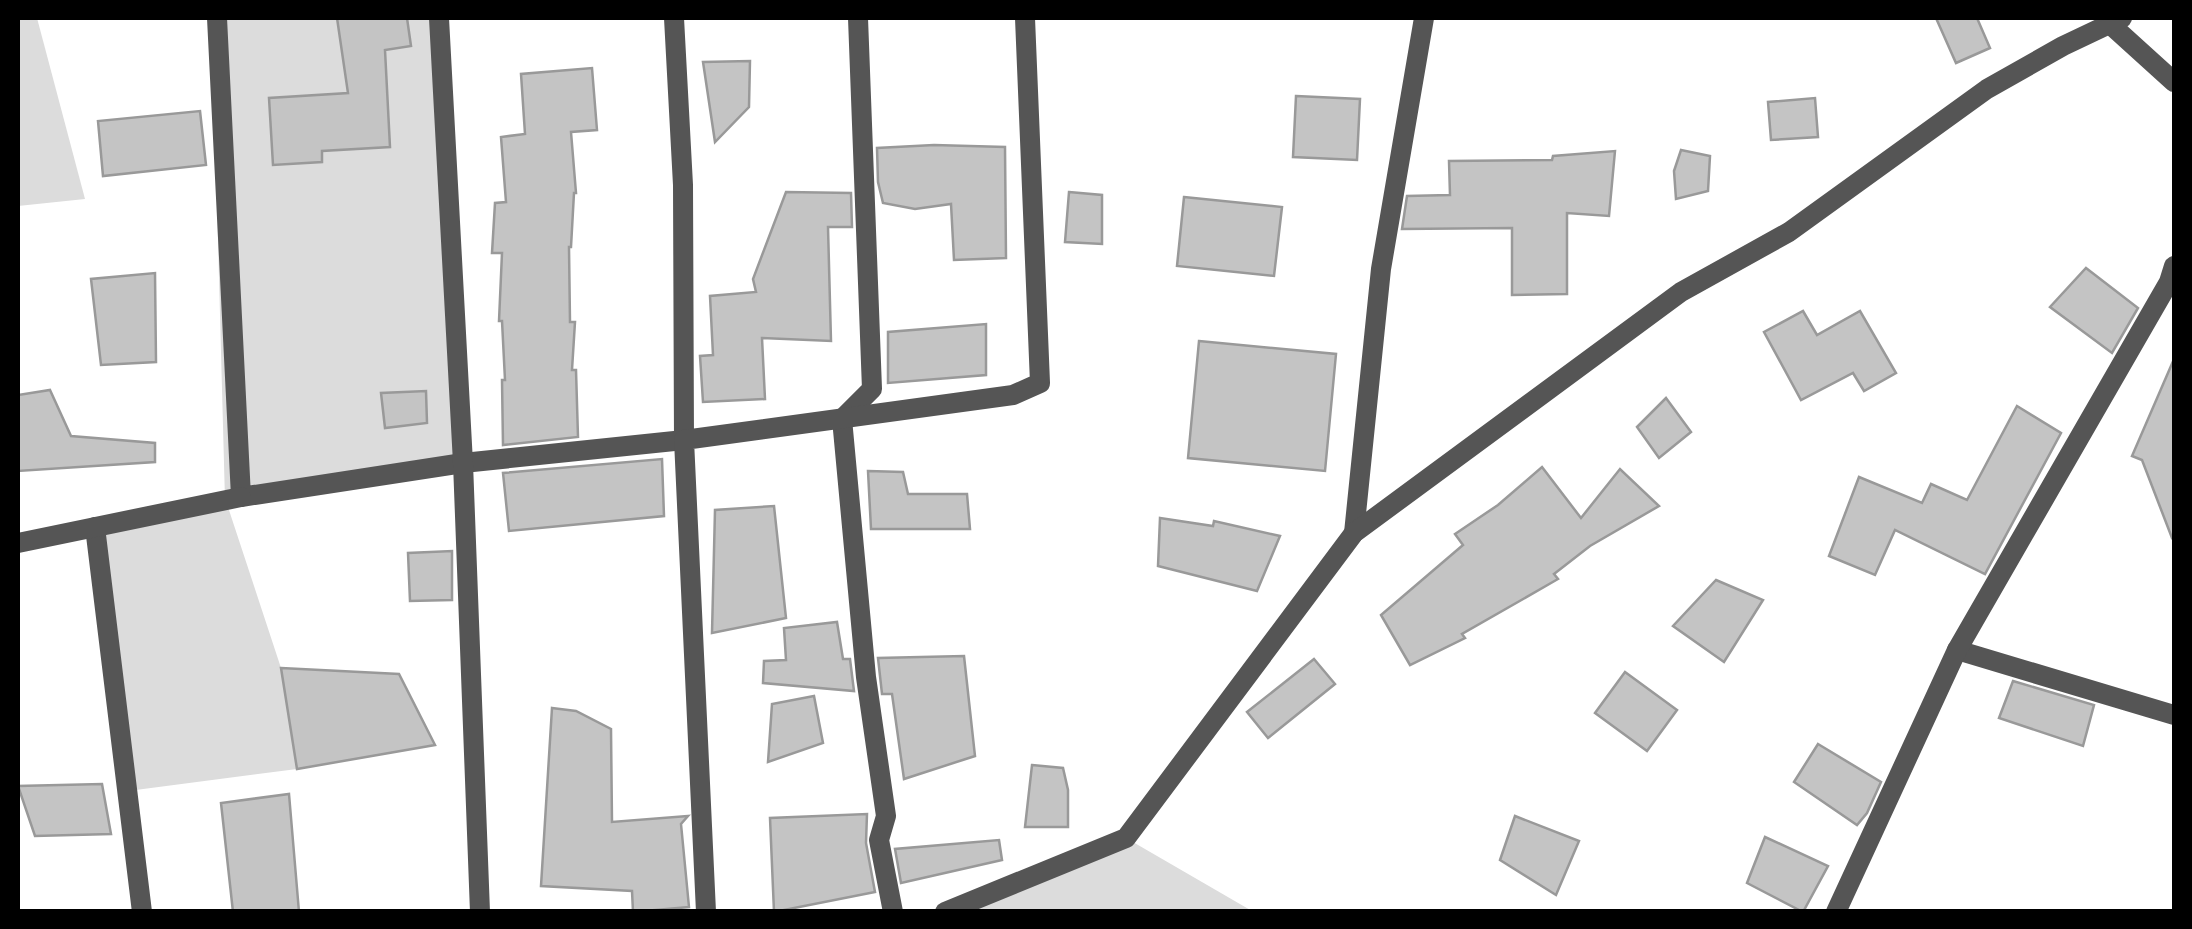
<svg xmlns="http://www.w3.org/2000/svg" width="2192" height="929" viewBox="0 0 2192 929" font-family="'DM Sans',sans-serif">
<rect width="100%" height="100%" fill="#fff"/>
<g fill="#dcdcdc">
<path d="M18,18H37L85,199L18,206Z"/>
<path d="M212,18H439L463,463L226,501L281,668L297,769L128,791L95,527L225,500Z"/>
<path d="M1126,838L1252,911L967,912Z"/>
</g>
<g fill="#c4c4c4" stroke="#999" stroke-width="2.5">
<path d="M337,18H407L411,46L385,50L390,147L322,151V162L273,165L269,98L348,93Z"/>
<path d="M1936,18H1977L1990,48L1956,63Z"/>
<path d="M750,61L749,107L715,142L703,62Z"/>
<path d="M592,68L597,130L571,132L576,193H574L571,247H569L570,322H575L572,370H576L578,437L503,445L502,380H505L502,321H499L502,253H492L495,203L506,202L501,137L525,134L521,74Z"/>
<path d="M1296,96L1360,99L1357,160L1293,157Z"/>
<path d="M1815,98L1818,137L1771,140L1768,102Z"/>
<path d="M200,111L206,165L103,176L98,121Z"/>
<path d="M934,145L1005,147L1006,258L954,260L951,204L915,209L883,203L878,182L877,148Z"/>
<path d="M1681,150L1710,156L1708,191L1676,199L1674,171Z"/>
<path d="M1615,151L1609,216L1567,213V294L1512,295V228L1402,229L1407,196L1450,195L1449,161L1552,160L1553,156Z"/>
<path d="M786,192L851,193L852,227H828L831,341L762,338L765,399L703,402L700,356L713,355L710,296L756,292L753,279Z"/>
<path d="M1069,192L1102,195V244L1065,242Z"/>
<path d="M1184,197L1282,207L1274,276L1177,266Z"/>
<path d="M2086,268L2138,308L2112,353L2050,307Z"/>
<path d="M155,273L156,362L101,365L91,279Z"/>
<path d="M1803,311L1817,335L1860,311L1896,373L1864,391L1853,373L1801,400L1764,332Z"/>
<path d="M986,324V375L888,383V332Z"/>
<path d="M1199,341L1336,354L1325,471L1188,458Z"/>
<path d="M2174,359V537L2172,538L2142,460L2132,456Z"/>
<path d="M50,390L71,436L155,443V462L18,471V395Z"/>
<path d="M426,391L427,423L385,428L381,393Z"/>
<path d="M1666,398L1691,432L1659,458L1637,427Z"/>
<path d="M2017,406L2061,433L1985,574L1895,530L1875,575L1829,556L1859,477L1922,503L1931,484L1967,500Z"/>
<path d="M662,459L664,516L509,531L503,473Z"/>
<path d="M1542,467L1581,518L1620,469L1659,506L1590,546L1554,574L1558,579L1462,634L1465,638L1410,665L1381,615L1463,545L1455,534L1498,505Z"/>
<path d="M868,471L903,472L908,494H967L970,529H871Z"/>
<path d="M774,506L786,618L712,633L715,510Z"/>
<path d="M1160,518L1213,526L1214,521L1280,536L1257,591L1158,566Z"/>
<path d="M452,551V600L410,601L408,553Z"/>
<path d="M1716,580L1763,600L1724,662L1673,626Z"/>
<path d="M837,622L843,659H850L854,691L763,683L764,661L786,660L784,628Z"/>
<path d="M964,656L975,756L904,779L892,694H882L878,658Z"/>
<path d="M1314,659L1335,684L1268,738L1247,712Z"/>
<path d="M281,668L399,674L435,745L297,769Z"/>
<path d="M1625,672L1677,710L1647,751L1595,713Z"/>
<path d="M2013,681L2094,705L2083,746L1999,718Z"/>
<path d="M814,696L823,743L768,762L772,704Z"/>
<path d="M552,708L576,711L611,729L612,822L688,816L681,824L689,907L633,912L632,891L541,886Z"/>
<path d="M1818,744L1881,782L1867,813L1857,825L1794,782Z"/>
<path d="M1032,765L1063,768L1068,790V827H1025Z"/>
<path d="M102,784L111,834L35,836L18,786Z"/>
<path d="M289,794L299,912H233L221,803Z"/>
<path d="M867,814L866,843L875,892L774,912L770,818Z"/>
<path d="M1515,816L1579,841L1556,895L1500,860Z"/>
<path d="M1765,837L1828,866L1803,912L1747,883Z"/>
<path d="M999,840L1002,860L901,883L895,849Z"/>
</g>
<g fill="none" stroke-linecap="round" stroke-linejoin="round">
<g stroke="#555" stroke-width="20">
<path d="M217,18L241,497L463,463L684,440L683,185L674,18"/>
<path d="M439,18L463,463L480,912"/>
<path d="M858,18L872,389L842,419L866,677L886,816L879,840L893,912"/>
<path d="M2108,18L2110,24L2174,82"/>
<path d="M95,527L142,912"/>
<path d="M18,543L241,497"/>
<path d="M1957,650L2174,715"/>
<path d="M706,912L684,440L1013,395L1040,383L1025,18"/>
<path d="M1836,912L1957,650L2169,282L2174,266"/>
</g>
<g stroke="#555" stroke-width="20">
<path d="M1354,533L1381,269L1424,18"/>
<path d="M945,912L1126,838L1354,533L1681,292L1789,232L1987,89L2063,46L2122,18"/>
</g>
</g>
<rect width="2192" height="929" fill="none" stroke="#000000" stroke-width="40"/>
</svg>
